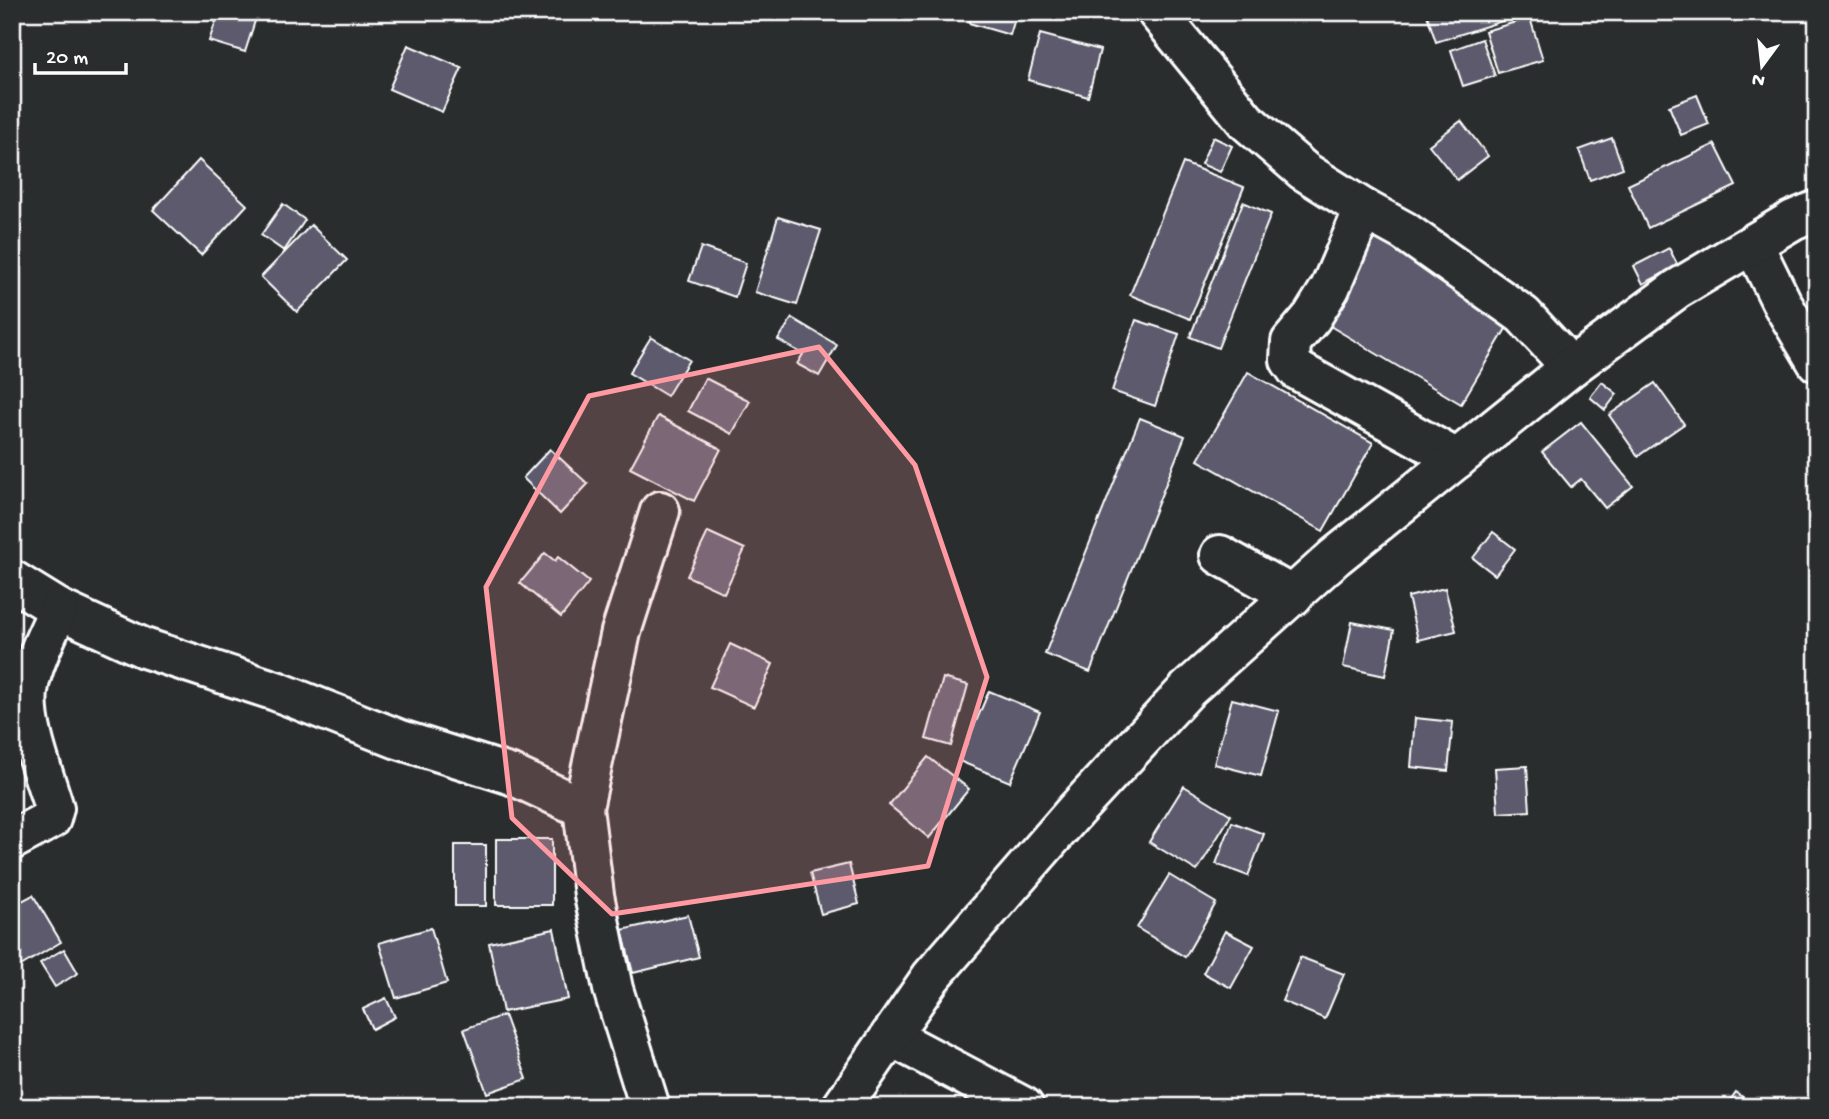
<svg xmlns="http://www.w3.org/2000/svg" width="1829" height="1119" viewBox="0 0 1829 1119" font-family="'Gochi Hand',sans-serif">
<rect width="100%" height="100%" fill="#2a2d2e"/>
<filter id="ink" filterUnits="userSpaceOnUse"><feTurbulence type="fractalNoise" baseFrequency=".0143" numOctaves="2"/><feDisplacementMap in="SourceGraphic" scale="14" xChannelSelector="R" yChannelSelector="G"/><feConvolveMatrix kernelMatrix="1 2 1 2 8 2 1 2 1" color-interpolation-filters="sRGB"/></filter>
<g filter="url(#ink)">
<g fill="#5b5a6c" stroke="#fff" stroke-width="2">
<path d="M219,12H226L255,21L245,52L209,41Z"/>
<path d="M972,12H1017L1010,35L969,23Z"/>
<path d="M1426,12H1506L1509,19L1436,42Z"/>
<path d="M1530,18L1543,60L1498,73L1485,31Z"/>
<path d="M1040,34L1100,50L1088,97L1028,80Z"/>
<path d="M1482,39L1495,76L1463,86L1451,50Z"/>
<path d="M408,45L462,68L442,112L389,89Z"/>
<path d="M1811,74H1817V107H1815Z"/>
<path d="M1697,95L1709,124L1681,135L1669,106Z"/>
<path d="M1461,121L1488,156L1457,180L1429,145Z"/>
<path d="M1213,137L1232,146L1220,172L1201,164Z"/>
<path d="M1612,138L1623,168L1590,180L1579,150Z"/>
<path d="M1715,144L1736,186L1648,228L1628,185Z"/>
<path d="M199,160L247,205L201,255L153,210Z"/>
<path d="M1183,163L1244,187L1190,319L1130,295Z"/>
<path d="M1243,202L1271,214L1218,348L1190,337Z"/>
<path d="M283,204L305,220L284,251L261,235Z"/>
<path d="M778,217L821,230L797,305L755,292Z"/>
<path d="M311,225L347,260L297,312L261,277Z"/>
<path d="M1377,236L1513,317L1461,404L1325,323Z"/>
<path d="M701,247L746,263L735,297L689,281Z"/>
<path d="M1669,248L1678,266L1643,284L1634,266Z"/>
<path d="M792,318L837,345L819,376L797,364L803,354L778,340Z"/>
<path d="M1136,320L1179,334L1155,406L1112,391Z"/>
<path d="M651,337L689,360L667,396L629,373Z"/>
<path d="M1248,372L1373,443L1323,531L1198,460Z"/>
<path d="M705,378L750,401L732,434L688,411Z"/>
<path d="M1602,382L1617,394L1605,410L1590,397Z"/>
<path d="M1655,383L1684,424L1638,456L1609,415Z"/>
<path d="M658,416L721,449L694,501L630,468Z"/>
<path d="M1140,418L1185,436L1090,672L1045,654Z"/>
<path d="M1581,422L1633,486L1605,508L1581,479L1571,487L1542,452Z"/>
<path d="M550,449L588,484L560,514L523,478Z"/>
<path d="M708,532L745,549L724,593L687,576Z"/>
<path d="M1493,532L1515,549L1495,575L1473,558Z"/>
<path d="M545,553L555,561L558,557L589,582L561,617L520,583Z"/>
<path d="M1445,588L1456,631L1418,640L1408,597Z"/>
<path d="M1352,622L1394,630L1385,676L1343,667Z"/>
<path d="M730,644L773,664L754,707L710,687Z"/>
<path d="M943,678L968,685L951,746L926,739Z"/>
<path d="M989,691L1040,712L1010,782L959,761Z"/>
<path d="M1232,699L1279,711L1261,776L1214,764Z"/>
<path d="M1415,718L1453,722L1448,771L1411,767Z"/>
<path d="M928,757L969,789L929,838L889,805Z"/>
<path d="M1527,766L1530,811L1498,813L1495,768Z"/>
<path d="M1184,786L1231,815L1197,871L1149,842Z"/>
<path d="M1232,822L1264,834L1248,876L1216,864Z"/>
<rect x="496" y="839" width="56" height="66"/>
<rect x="455" y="845" width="31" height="61"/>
<path d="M849,864L859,904L821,914L810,873Z"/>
<path d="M1169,875L1216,903L1185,957L1137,928Z"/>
<path d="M33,895L61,942L19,967L12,956V906Z"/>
<path d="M688,915L699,957L633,973L622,930Z"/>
<path d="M431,928L447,983L396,998L379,943Z"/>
<path d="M554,929L568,999L503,1012L489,943Z"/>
<path d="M1225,931L1254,946L1231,988L1203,973Z"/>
<path d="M64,949L78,973L55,987L40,963Z"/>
<path d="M1300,957L1344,974L1325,1019L1282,1001Z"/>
<path d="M386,998L395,1017L372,1029L363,1009Z"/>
<path d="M504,1015L527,1079L487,1093L464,1029Z"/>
<path d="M1736,1092L1756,1107H1725Z"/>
</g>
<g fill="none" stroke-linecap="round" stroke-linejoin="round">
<g stroke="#fff" stroke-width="44">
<g id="minor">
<path d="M1157,12L1246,121L1304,171L1364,209L1404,231L1523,315L1571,367"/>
<path d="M1364,209L1330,288L1312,317L1291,342L1290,360L1297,370L1457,459"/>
<path d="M1753,244L1783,305L1817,362"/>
<path d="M1220,555L1293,596"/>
<path d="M12,580L59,609L144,648L276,691L398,739L512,775L583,808"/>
<path d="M12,840L51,819L54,808C44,774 24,726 28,691C31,667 48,632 59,609"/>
<path d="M890,1036L1024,1107"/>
<path d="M650,1107L613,989L594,895L583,808L621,632L660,511"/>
<path d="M842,1107L931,977L1075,811L1188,689L1335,557L1571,367L1677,289L1793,220L1817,210"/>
</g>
</g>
<use href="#minor" stroke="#2a2d2e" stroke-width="38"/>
</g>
</g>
<path fill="#ff9aa2" fill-opacity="0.2" stroke="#ff9aa2" stroke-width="5" stroke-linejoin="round" d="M819,347L915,465L987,677L928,866L612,914L512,818L486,587L589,396Z"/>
<rect width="1829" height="1119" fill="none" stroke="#2a2d2e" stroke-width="42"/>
<rect x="21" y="21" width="1787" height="1077" fill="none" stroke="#fff" stroke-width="2.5" filter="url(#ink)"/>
<g transform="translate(1762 66) rotate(195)" stroke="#2a2d2e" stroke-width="5" paint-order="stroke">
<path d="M0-5L12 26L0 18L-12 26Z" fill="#ffffff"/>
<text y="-10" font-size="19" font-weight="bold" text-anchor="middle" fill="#ffffff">N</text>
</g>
<path d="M35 63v10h91v-10" fill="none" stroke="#ffffff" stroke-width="3.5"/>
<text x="46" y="63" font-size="21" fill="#ffffff" stroke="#2a2d2e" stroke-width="5" paint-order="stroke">20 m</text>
</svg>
